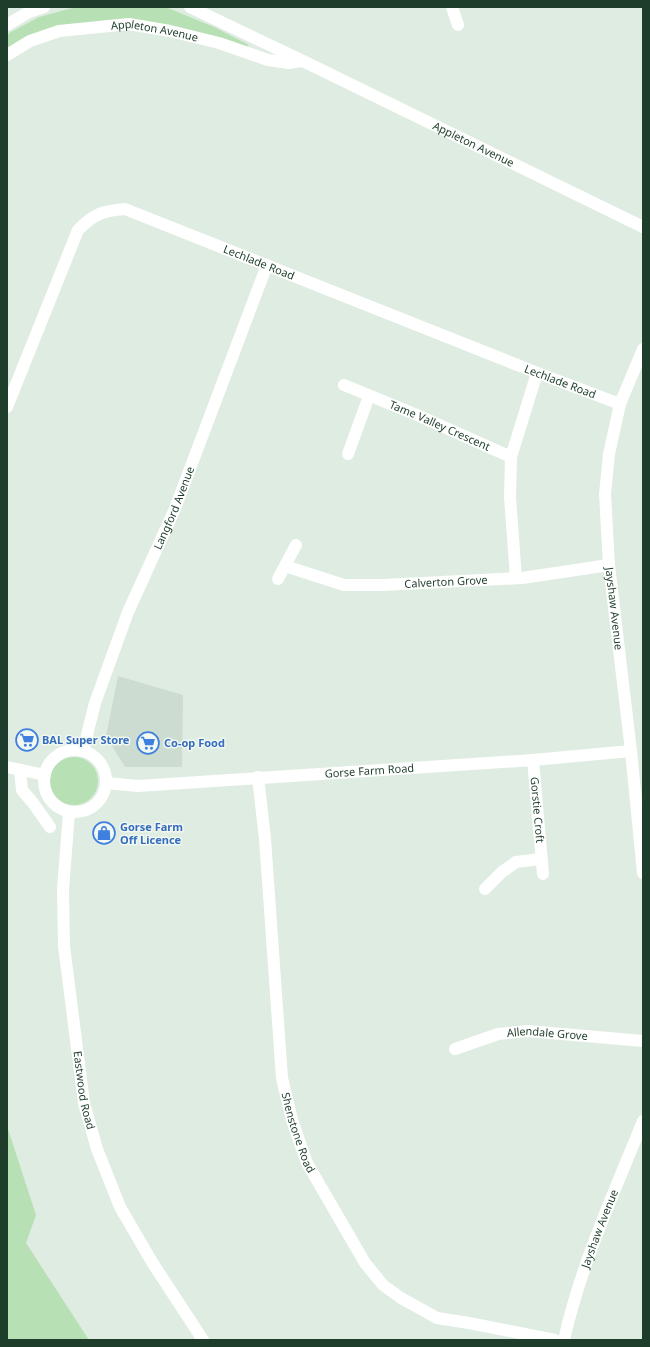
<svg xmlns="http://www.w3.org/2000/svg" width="650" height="1347" viewBox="0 0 650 1347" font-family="'Noto Sans',sans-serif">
<rect width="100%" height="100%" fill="#dfece2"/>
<path fill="#cddcd0" d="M118,676L183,695L182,767H125L106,736Z"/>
<g fill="#b8e0b5">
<path d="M76,7L168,8L214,27L249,45L246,47L120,21L7,50V35L11,32L39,17Z"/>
<circle cx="74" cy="781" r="24"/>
<path d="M7,1126L36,1215L26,1243L89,1340H7Z"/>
</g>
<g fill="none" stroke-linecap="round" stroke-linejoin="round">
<g stroke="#fff" stroke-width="12">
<path id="s1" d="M190,7L303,61L643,227"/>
<path d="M452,7L458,25"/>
<path d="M7,25L29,12L44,7"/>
<path id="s2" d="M7,55L30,41L59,31L129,24L170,31L219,43L268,60L289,63L302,61"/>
<path id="s3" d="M643,349L620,404L609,454L605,494L609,565L631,751L643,873"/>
<path id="s4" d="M344,385L417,415L511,457L537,373"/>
<path id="s5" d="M7,407L78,230C95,213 103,211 125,209L535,372L620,404"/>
<path d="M348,454L369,396"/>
<path d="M511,457L510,497L516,578"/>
<path id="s6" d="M285,566L344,585H383L522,578L609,565"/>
<path d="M278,579L296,545"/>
<circle cx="75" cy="781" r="31"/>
<path id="s7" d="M83,751L95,703L128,612L174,511L267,265"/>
<path id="s8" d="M533,760L543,874"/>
<path d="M7,767L45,775"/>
<path d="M20,770L22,790L33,803L50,827"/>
<path id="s9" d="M258,777L265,839L282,1078L292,1120L307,1163L365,1263L383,1285L401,1298L437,1318L469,1323L555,1340"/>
<path id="s10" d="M107,783L138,786L533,760L631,751"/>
<path id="s11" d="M69,812L63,890L64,946L84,1103L97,1149L120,1207L152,1262L203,1340"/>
<path d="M485,889L502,872L516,862L541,859"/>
<path id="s12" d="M455,1049L498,1034L528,1031L643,1041"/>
<path id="s13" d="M564,1340C581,1264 614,1193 643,1121"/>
</g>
</g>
<defs>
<g id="supermarket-ring" transform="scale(1.15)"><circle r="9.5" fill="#f0f8f1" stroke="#3f7fe0" stroke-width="1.5"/><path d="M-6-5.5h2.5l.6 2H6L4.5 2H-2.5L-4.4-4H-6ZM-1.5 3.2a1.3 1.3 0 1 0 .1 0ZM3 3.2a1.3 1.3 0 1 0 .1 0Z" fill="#3f7fe0"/></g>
<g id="shop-ring" transform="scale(1.15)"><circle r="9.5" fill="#f0f8f1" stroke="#3f7fe0" stroke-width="1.5"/><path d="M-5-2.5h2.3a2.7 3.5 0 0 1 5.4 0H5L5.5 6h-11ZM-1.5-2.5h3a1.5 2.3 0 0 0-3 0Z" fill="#3f7fe0"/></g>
</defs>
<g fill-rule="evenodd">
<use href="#supermarket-ring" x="27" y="740"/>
<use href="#supermarket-ring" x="148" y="743"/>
<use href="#shop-ring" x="104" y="833"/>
</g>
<g text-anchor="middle" stroke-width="3" stroke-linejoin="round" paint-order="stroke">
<g font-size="11" fill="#1e3e2b" stroke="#f0f8f1">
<text dy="4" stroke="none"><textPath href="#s2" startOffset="154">Appleton Avenue</textPath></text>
<text dy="4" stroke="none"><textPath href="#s1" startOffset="315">Appleton Avenue</textPath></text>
<text dy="4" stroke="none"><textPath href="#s5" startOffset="388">Lechlade Road</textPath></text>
<text dy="4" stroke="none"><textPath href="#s5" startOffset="712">Lechlade Road</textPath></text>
<text dy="4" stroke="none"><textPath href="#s4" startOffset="104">Tame Valley Crescent</textPath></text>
<text dy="4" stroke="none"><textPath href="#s7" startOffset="260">Langford Avenue</textPath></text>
<text dy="4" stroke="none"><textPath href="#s6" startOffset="164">Calverton Grove</textPath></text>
<text dy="4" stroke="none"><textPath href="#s3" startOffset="266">Jayshaw Avenue</textPath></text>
<text dy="4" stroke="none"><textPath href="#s10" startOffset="263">Gorse Farm Road</textPath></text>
<text dy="4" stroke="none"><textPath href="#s8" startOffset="50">Gorstie Croft</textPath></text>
<text dy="4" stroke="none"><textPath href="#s12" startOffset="95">Allendale Grove</textPath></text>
<text dy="4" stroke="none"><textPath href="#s11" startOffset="280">Eastwood Road</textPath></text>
<text dy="4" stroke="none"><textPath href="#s9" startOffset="359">Shenstone Road</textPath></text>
<text dy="4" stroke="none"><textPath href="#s13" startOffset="117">Jayshaw Avenue</textPath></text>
</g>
<g font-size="11" font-weight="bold" fill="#366cbe" stroke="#f0f8f1" text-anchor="start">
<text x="42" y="744">BAL Super Store</text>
<text x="164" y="747">Co-op Food</text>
<text x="120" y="831">Gorse Farm<tspan x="120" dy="13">Off Licence</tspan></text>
</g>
</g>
<rect width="650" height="1347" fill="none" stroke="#1e3e2b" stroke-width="16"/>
</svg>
